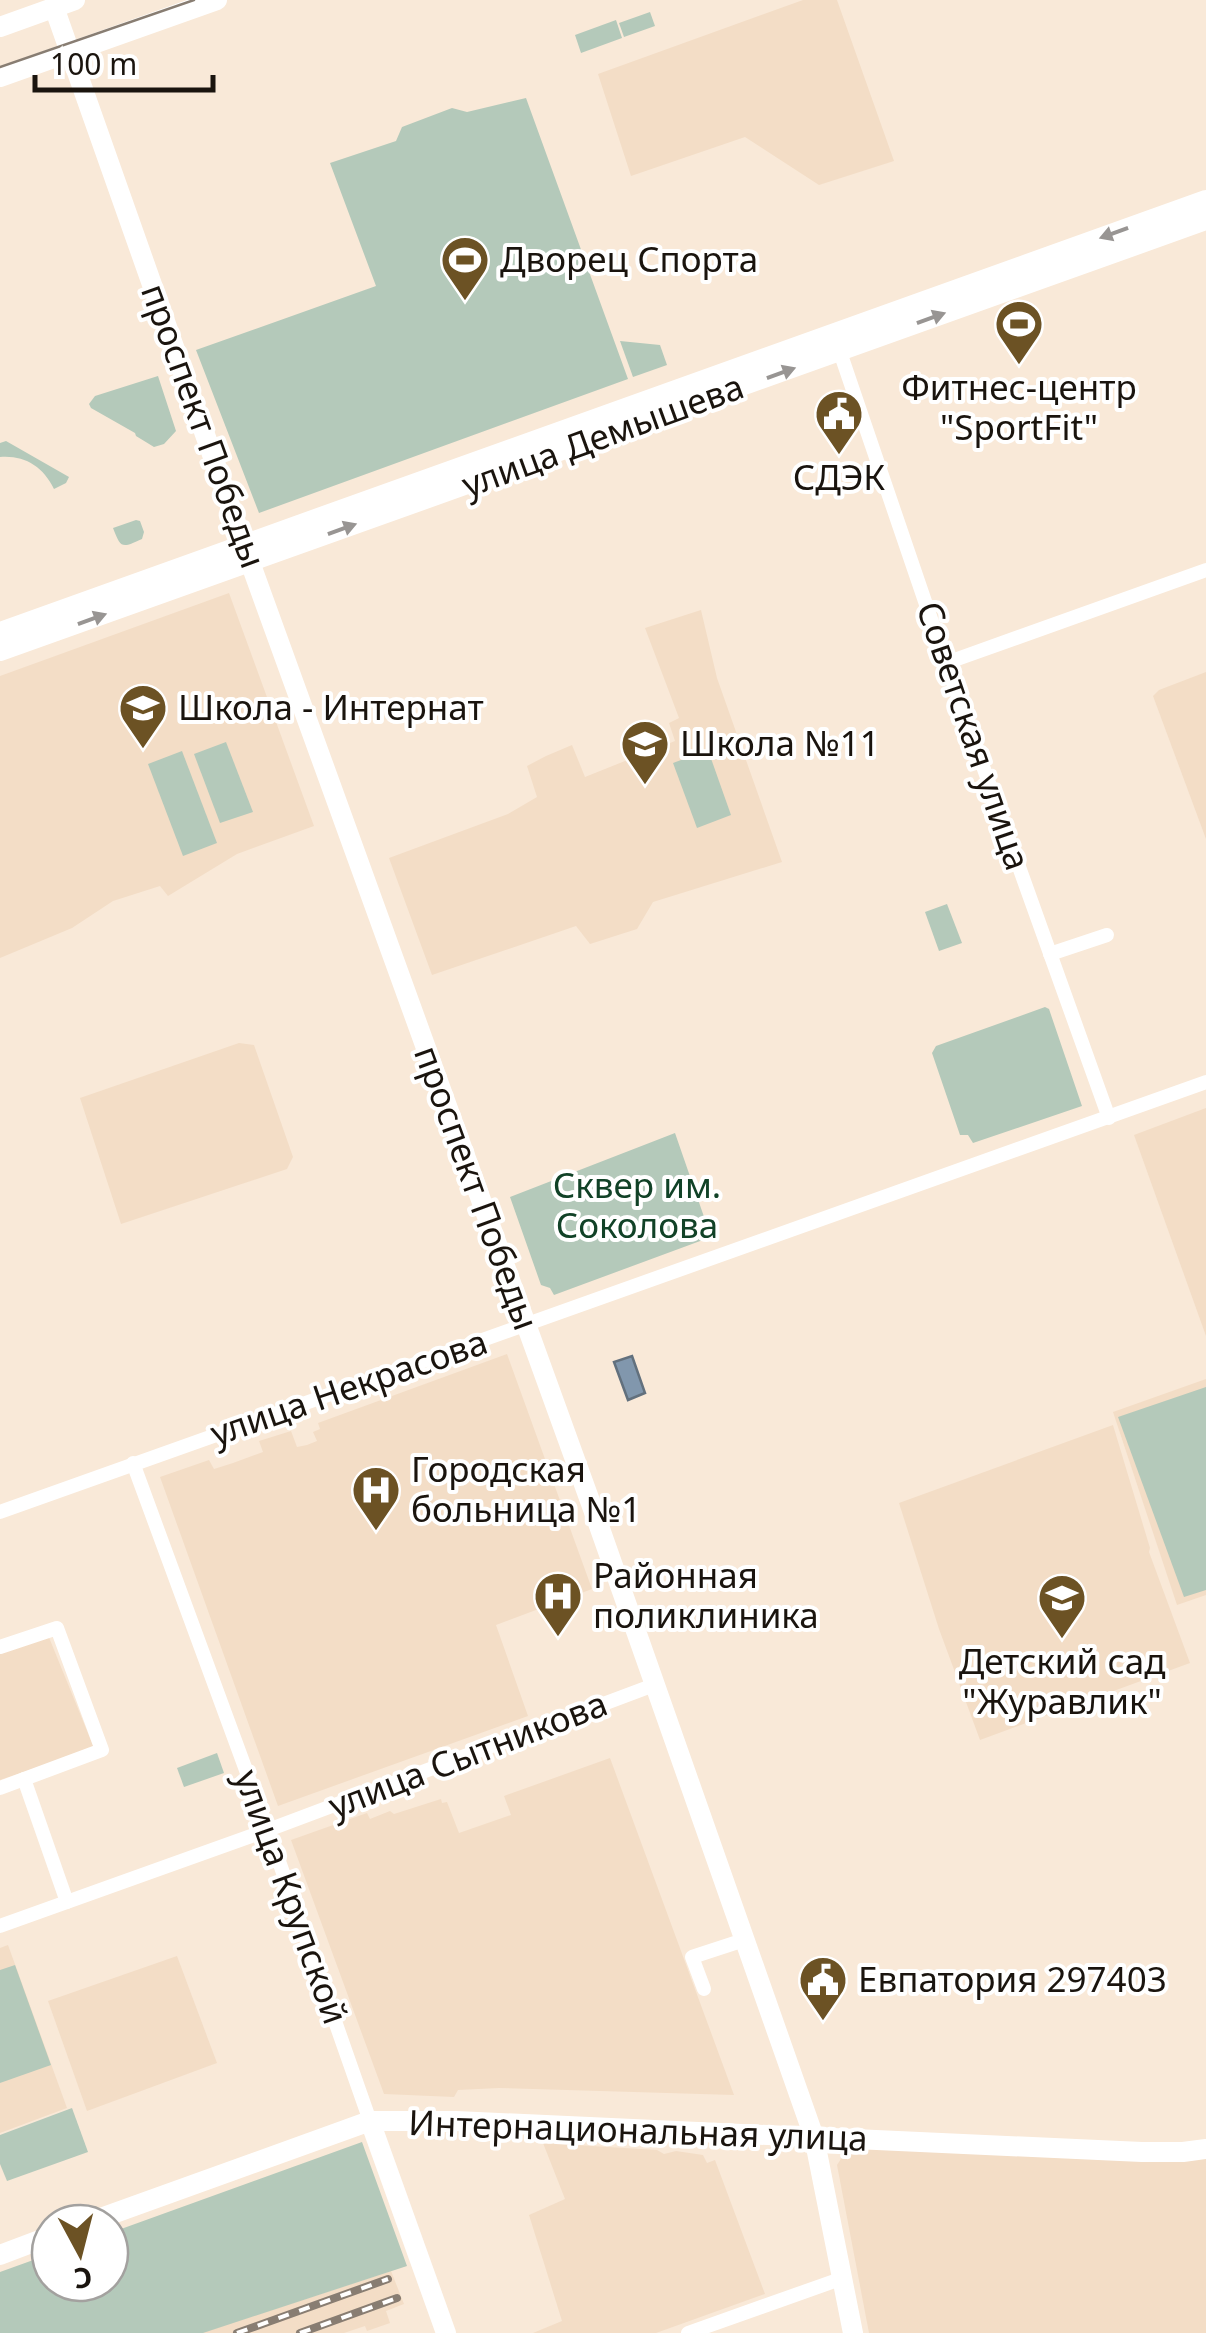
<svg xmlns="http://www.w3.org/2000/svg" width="1206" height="2333" viewBox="0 0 1206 2333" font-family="'Noto Sans',sans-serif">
<rect width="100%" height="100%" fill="#f9e9d8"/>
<g fill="#f3ddc6">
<path d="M803,0H837L894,161L819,185L745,137L631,176L598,74Z"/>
<path d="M229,593L314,826L237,854L168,896L160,886L113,901L72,928L0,958V676Z"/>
<path d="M701,610L717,678L782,862L653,902L637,929L590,944L576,926L432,975L389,858L508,814L537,797L527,766L546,756L572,745L585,777L675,741L669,723L679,718L645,628Z"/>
<path d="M1206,672V839L1153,696L1159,690Z"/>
<path d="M239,1043L254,1045L293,1157L287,1169L121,1224L80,1098Z"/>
<path d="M1206,1108V1336L1134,1135Z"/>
<path d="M507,1354L592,1589L496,1625L528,1716L278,1806L160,1477L209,1460L214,1469L233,1463L263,1452L259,1441L291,1431L297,1447L307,1445L317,1441L313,1432L320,1429L318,1423Z"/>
<path d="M1206,1379V1595L1177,1605L1113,1412Z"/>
<path d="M1113,1425L1150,1548L1149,1552L1190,1663L980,1740L939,1629L899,1503Z"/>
<path d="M48,1635L94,1748L0,1780V1653Z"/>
<path d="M610,1758L734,2095L499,2088L458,2090L454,2097L384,2094L291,1840L367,1813L370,1819L390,1811L394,1814L441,1799L442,1803L447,1802L459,1833L511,1815L504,1796Z"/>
<path d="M8,1945L67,2108L0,2133V1948Z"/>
<path d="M177,1956L217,2063L87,2111L48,2001Z"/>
<path d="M852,2142L1206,2157V2333H869L837,2165Z"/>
<path d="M543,2143L657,2150L664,2154L676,2151L703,2155L707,2163L715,2160L765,2294L656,2333H533L562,2321L529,2215L565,2199Z"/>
<path d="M391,2271L404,2304L386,2311L390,2323L367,2331L365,2326L344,2333H201Z"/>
</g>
<g fill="#b4c9ba">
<path d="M650,12L655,26L624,37L619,23Z"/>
<path d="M616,20L622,38L581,53L575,35Z"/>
<path d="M526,98L628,379L259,513L196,350L376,286L330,163L396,141L402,127L452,108L467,112Z"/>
<path d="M620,341L660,345L667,365L633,377Z"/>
<path d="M158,376L176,431L164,444L154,447L136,436L135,433L91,408L89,404L95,396Z"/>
<path d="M6,441L69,477L66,483L54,489C43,466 24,455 0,457V443Z"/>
<path d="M136,520L140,521L144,532L142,539C122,548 121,549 113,528Z"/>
<path d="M226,742L253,812L220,823L194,754Z"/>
<path d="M708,750L731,815L697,828L673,763Z"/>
<path d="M182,751L217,843L183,856L148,764Z"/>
<path d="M947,904L962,943L939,951L925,912Z"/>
<path d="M1045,1007L1049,1009L1082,1106L973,1143L968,1135H960L932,1053L936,1046Z"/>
<path d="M675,1133L711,1237L554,1295L550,1288L541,1285L510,1197Z"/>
<path d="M1206,1387V1590L1184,1597L1118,1417Z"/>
<path d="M217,1753L224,1773L184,1787L177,1768Z"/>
<path d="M15,1965L51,2065L0,2083V1970Z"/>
<path d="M72,2108L88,2152L7,2181L0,2164V2135Z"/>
<path d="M362,2142L407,2266L203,2333H0V2272L50,2254V2283H110V2233Z"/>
</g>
<path fill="#8197ad" stroke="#62707d" stroke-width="2.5" d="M632,1356L645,1393L628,1400L614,1362Z"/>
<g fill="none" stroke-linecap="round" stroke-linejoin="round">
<g stroke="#fff" stroke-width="14">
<path d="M840,352L946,663L1109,1118"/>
<path d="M946,663L1206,570"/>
<path d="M1050,954L1107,935"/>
<path d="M133,1463L268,1830L370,2121"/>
<path d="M0,1512L1206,1082"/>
<path d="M0,1647L57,1628L102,1750L0,1788"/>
<path d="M24,1779L67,1902"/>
<path d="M0,1926L268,1830L654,1685"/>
<path d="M704,1989L692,1957L744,1940"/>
<path d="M688,2333L843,2278"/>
</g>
<g stroke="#fff" stroke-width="20">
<path d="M54,7L250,562L598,1523L814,2137L853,2333"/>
<path d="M0,27L75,0"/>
<path d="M0,77L217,0"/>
<path d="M0,632L1206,200"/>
<path d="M0,651L1206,220"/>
<path d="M370,2121L446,2333"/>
<path d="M87,2223L370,2121H456L1142,2152H1183L1206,2149"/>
<path d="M0,2255L50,2236"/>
</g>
<path stroke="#887d72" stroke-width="2.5" d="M0,67L194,0"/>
<g stroke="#887d72" stroke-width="8">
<g id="rail">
<path d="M237,2333L388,2279"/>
<path d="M300,2333L397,2298"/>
</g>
</g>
<use href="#rail" stroke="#fff" stroke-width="4" stroke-dasharray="11" stroke-linecap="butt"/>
</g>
<defs><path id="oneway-solid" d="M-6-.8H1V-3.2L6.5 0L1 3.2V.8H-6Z" transform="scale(2.5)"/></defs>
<g fill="#989593">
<use href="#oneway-solid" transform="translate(1114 233) rotate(160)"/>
<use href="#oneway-solid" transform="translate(931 318) rotate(-20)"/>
<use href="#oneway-solid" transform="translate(781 373) rotate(-20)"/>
<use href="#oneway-solid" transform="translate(342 529) rotate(-20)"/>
<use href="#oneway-solid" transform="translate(92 619) rotate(-20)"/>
</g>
<defs>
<g id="stadium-pin" transform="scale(2.5)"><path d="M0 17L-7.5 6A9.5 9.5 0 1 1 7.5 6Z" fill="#6c5224" stroke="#fff"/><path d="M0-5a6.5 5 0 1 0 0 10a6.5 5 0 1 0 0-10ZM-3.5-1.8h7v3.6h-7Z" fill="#fff"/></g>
<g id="civic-pin" transform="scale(2.5)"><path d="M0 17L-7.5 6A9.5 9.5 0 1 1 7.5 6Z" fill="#6c5224" stroke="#fff"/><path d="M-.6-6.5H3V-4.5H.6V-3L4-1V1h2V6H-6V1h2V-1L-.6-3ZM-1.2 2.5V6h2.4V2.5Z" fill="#fff"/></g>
<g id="school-pin" transform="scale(2.5)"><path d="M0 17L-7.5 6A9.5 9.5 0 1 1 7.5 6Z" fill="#6c5224" stroke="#fff"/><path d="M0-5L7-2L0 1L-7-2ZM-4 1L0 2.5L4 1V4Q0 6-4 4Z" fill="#fff"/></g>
<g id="hospital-pin" transform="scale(2.5)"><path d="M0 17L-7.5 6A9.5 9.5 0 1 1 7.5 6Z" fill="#6c5224" stroke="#fff"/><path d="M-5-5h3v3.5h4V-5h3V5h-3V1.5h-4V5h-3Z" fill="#fff"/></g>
</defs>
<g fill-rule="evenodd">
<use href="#stadium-pin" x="465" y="260"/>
<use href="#stadium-pin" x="1019" y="324"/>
<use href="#civic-pin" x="839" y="414"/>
<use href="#school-pin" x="143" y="708"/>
<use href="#school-pin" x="645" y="744"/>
<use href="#hospital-pin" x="376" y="1490"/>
<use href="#hospital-pin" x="558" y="1596"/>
<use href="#school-pin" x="1062" y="1598"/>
<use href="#civic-pin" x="823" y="1980"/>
</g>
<g text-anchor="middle" stroke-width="8" stroke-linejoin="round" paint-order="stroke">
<g font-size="35" fill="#1a140e" stroke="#fff" text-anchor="start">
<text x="500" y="272">Дворец Спорта</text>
<text x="1019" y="400" text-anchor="middle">Фитнес-центр<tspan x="1019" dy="40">"SportFit"</tspan></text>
<text x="839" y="490" text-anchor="middle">СДЭК</text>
<text x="178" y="720">Школа - Интернат</text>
<text x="680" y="756">Школа №11</text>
<text x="411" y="1482">Городская<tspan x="411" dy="40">больница №1</tspan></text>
<text x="593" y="1588">Районная<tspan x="593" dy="40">поликлиника</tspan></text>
<text x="1062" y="1674" text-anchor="middle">Детский сад<tspan x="1062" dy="40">"Журавлик"</tspan></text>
<text x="858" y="1992">Евпатория 297403</text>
</g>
<g font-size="35" fill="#1a140e" stroke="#fff">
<text transform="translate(203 426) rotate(70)" y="12">проспект Победы</text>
<text transform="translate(603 436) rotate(-20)" y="12">улица Демышева</text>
<text transform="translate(973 736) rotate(71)" y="12">Советская улица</text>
<text transform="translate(476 1188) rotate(70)" y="12">проспект Победы</text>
<text transform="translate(349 1388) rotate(-19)" y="12">улица Некрасова</text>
<text transform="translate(468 1755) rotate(-21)" y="12">улица Сытникова</text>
<text transform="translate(291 1897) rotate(70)" y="12">улица Крупской</text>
<text transform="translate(638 2131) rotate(2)" y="12">Интернациональная улица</text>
</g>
<g font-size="35" fill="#114227" stroke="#fff">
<text x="637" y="1198">Сквер им.<tspan x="637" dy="40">Соколова</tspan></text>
</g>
</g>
<g transform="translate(80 2253) rotate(173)"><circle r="48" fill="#ffffff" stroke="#a3a19f" stroke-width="2.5"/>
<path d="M0-8L18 38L0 25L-18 38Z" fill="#6c5224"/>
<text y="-15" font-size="28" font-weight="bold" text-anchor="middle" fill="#1a140e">С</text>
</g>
<path d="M35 75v15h178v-15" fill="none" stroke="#1a140e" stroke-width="5"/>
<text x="50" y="75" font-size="30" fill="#1a140e" stroke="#ffffff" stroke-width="8" paint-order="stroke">100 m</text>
</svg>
